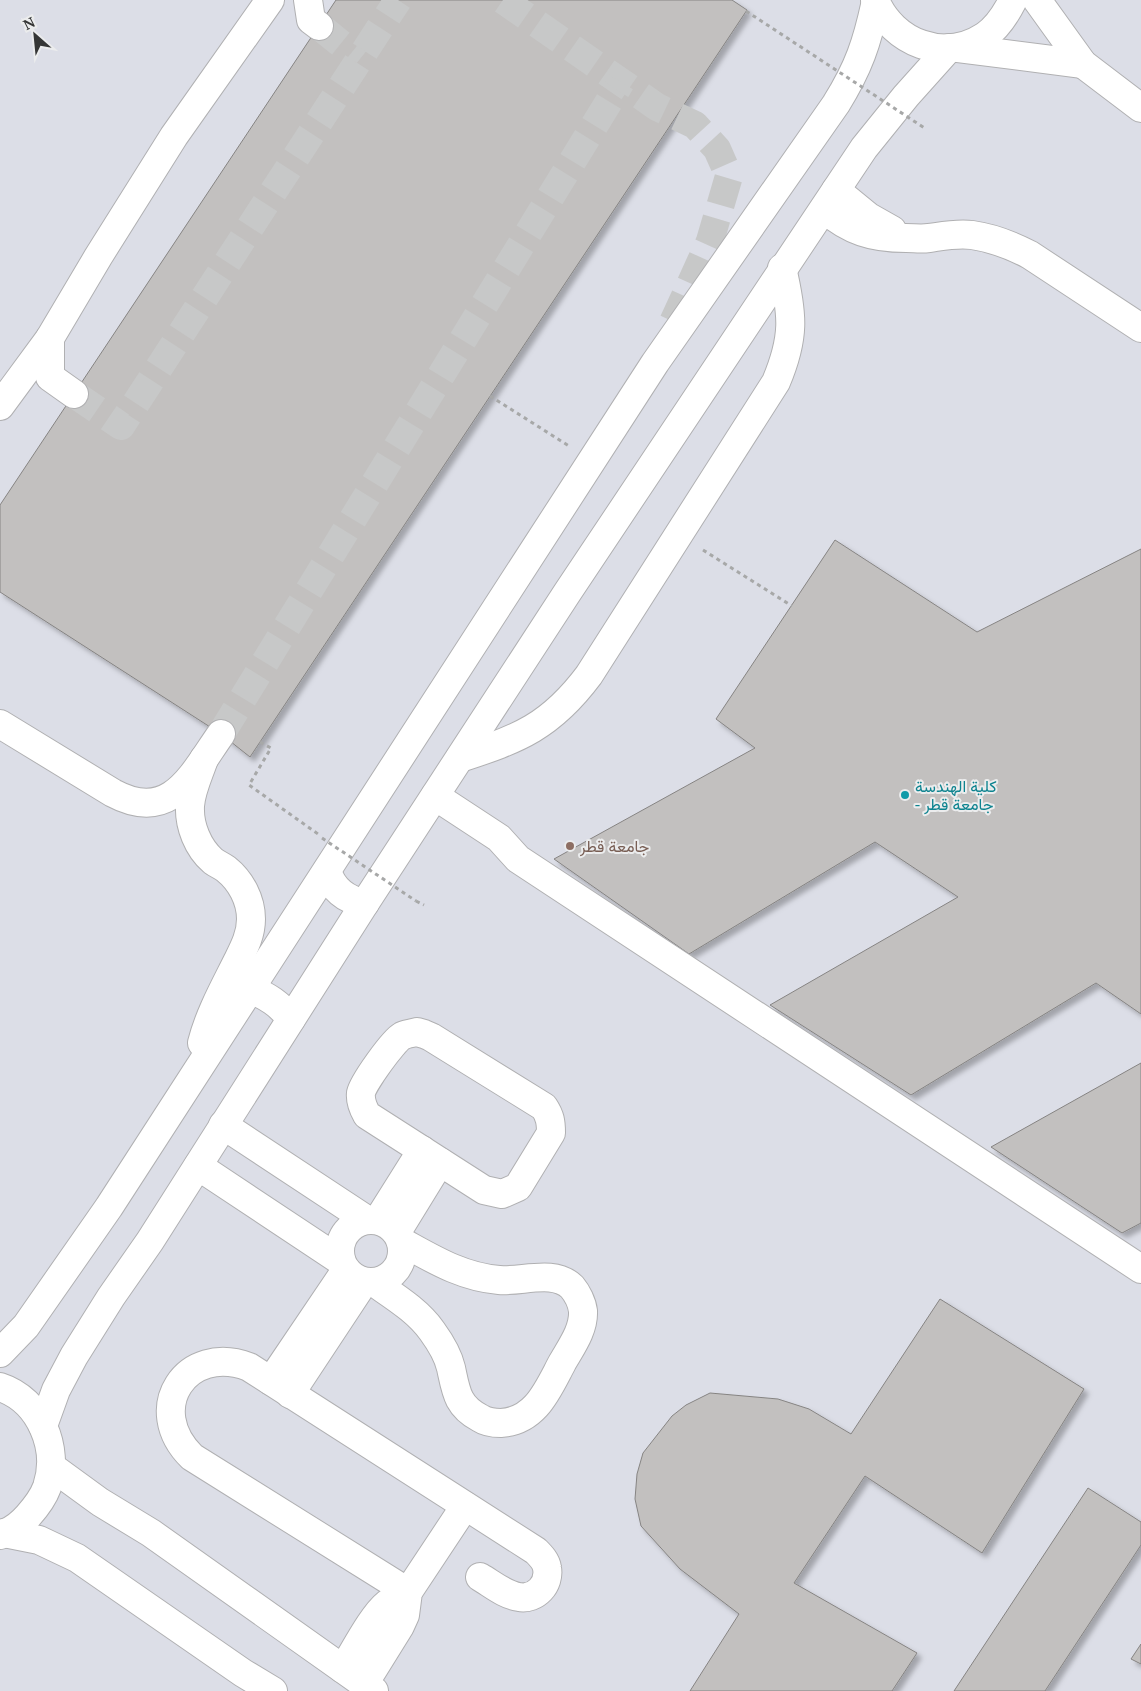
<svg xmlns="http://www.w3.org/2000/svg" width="1141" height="1691" viewBox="0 0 1141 1691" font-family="'Noto Serif',Vazirmatn,serif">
<defs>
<filter id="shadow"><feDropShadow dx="4.5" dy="4.5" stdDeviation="2.5" flood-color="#0004"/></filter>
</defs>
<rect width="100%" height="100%" fill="#ebeced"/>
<rect fill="#dcdee7" x="0" y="0" width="1141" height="1691"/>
<g fill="#c2c0bf" stroke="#868483" filter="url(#shadow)">
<path d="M336,0H732L747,10L250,757L221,734L0,592V505Z"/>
<path d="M835,540L977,632L1141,549V1014L1096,983L911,1095L770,1005L958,897L875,842L689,954L554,859L755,748L716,719Z"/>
<path d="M1141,1063V1223L1122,1233L991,1147Z"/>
<path d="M940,1299L1084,1389L982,1553L865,1476L794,1583L917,1653L892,1691H690L739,1614L680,1569L641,1526L635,1499L637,1474L643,1453L672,1416L686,1405L710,1393L778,1399L809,1409L851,1434Z"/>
<path d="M1088,1488L1141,1522V1545L1045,1691H954Z"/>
<path d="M1141,1644V1664L1131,1659Z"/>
</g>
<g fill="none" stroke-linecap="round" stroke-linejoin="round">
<g stroke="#c7c8c8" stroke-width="28" stroke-dasharray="28 14" stroke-linecap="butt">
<path d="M503,0L657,107L695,125L717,149L729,176L710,241L670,329"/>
<path d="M319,26L360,59"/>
<path d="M74,394L121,426L398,0"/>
<path d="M221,734L621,82"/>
</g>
<g stroke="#b0b0b2" stroke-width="30">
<g id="minor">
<path d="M308,0L311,20L319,26"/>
<path d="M875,0C893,43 944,63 985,36C998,27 1006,14 1013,0"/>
<path d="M1037,0L1083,64L1141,108"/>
<path d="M958,48L1083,64"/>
<path d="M836,190L869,217L892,230"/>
<path d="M824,209C850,231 872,238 906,238C914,238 921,239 929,238C943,236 957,233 972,235C993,238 1011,245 1030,255L1141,328"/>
<path d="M74,394L50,377V338L98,257L174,136L270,0"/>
<path d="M0,406L50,338"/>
<path d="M0,724L113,793C171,824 192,775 221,734"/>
<path d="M460,758C519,739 551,726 589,675L776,382C795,337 793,315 782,268"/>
<path d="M435,796L499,838L518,859L1141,1269"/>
<path d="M327,871C333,890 346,900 365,903"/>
<path d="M250,989C267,996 280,1004 291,1019"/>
<path d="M417,1032L424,1034L431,1037L544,1107C550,1116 551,1122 551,1133L518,1187L502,1194L484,1190L367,1115C363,1108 360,1101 361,1093C363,1083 393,1041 402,1036C406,1034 412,1033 417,1032Z"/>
<path d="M202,1043C209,1015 224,988 237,962C244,948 251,935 251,919C251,900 241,881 226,869C222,866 217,864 213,861C198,848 189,826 190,806C191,790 199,774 204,759"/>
<path d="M223,1125L367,1220"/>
<path d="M198,1166L341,1261"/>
<circle cx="371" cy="1251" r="31"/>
<path d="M378,1220L422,1150"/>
<path d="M397,1232L440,1162"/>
<path d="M375,1283C395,1297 418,1311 432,1331C440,1342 448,1355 451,1368C456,1391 457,1406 480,1418C486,1422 494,1423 501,1423C536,1421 548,1389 562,1363C571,1347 584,1330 583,1311C582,1303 577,1293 572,1287C554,1269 522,1282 499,1280C462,1277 433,1259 402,1242"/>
<path d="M0,1353L26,1326L109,1207L655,363L836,104C859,67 867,43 876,1"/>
<path d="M271,1381L346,1270"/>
<path d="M0,1387C40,1400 60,1448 47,1487C43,1498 36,1507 28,1516C21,1524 10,1532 0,1535"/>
<path d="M290,1394L364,1282"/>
<path d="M43,1426L56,1390L74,1356L111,1297L150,1241L365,903L567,593L864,148L906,96L949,48"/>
<path d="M52,1467L100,1502L151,1533L374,1691"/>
<path d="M4,1533L39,1540L77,1558L243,1673L273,1691"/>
<path d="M408,1592L192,1457C143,1409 186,1343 249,1367L536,1551C541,1556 546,1561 547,1568C550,1584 536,1600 519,1597C505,1595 492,1584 480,1577"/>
<path d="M343,1669C354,1652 372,1616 387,1604C394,1598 401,1595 408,1592"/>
<path d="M364,1684L400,1626L405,1615L408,1592L465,1506"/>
</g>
</g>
<g stroke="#a7a8a8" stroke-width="3" stroke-dasharray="4 4" stroke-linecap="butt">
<path d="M490,396L569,446"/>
<path d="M703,550L792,606"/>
<path d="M260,742L271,748L249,785L318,834"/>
<path d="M416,901L424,905"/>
</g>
<use href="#minor" stroke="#fff" stroke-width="28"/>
<g stroke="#a7a8a8" stroke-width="3" stroke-dasharray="4 4" stroke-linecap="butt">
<path d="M746,11L926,129"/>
<path d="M322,838L416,901"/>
</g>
</g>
<circle fill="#0f9aa8" stroke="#ebeced" stroke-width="2" cx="905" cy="795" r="5"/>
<circle fill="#8d6e63" stroke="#ebeced" stroke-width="2" cx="570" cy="846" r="5"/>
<g text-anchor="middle" stroke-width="4" stroke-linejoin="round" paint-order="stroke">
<g font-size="16" fill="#0d838f" stroke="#ebeced" text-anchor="start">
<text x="915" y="792">كلية الهندسة<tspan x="915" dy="18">- جامعة قطر</tspan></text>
</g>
<g font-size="16" fill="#785e54" stroke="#ebeced" text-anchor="start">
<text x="580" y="852">جامعة قطر</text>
</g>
</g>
<g transform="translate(35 35) rotate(333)" stroke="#ebeced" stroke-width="4" paint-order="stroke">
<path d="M0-4L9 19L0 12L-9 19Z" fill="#353636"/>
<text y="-8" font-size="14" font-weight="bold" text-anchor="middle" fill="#353636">N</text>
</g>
</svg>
